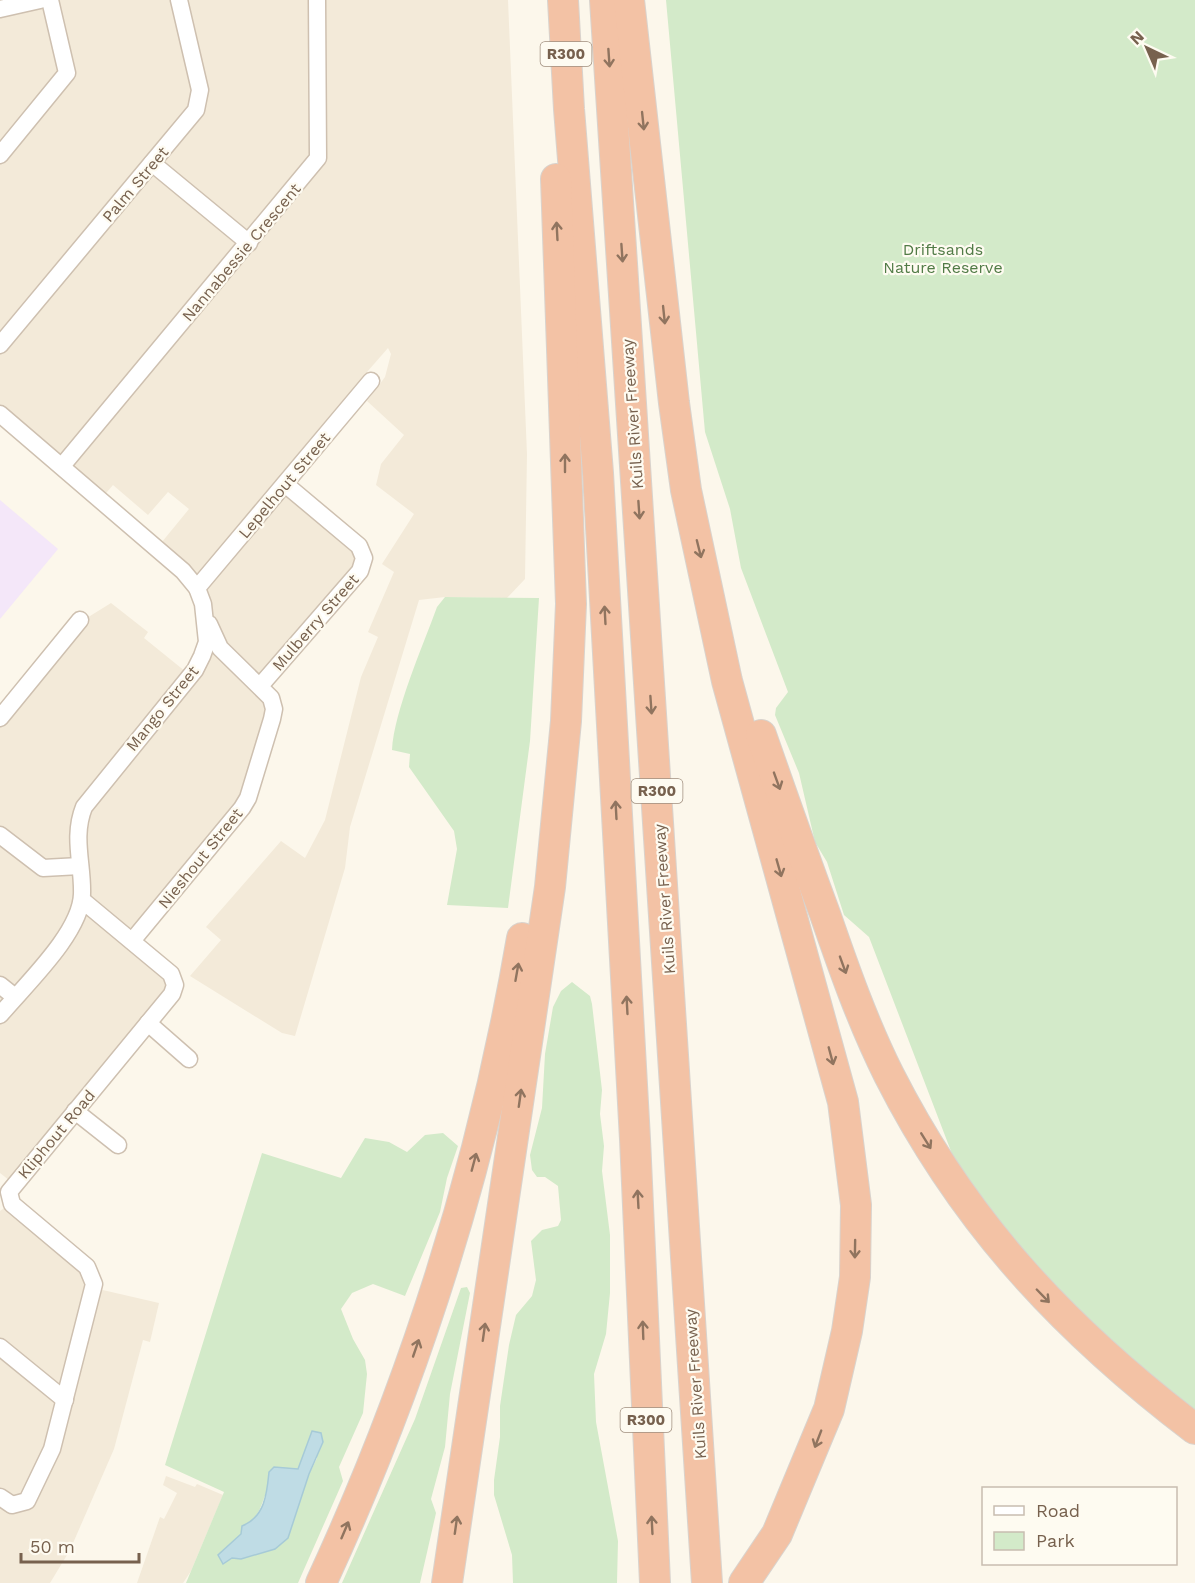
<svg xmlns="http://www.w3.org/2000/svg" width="1195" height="1583" viewBox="0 0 1195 1583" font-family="'Work Sans',sans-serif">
<rect width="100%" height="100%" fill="#fcf7eb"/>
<g fill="#f3ead9">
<path d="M0,0H508L527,454L525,579L507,598L445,597L419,600L350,827L345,868L295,1036L282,1033L190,976L221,940L206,927L281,841L305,858L325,820L361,677L378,637L368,632L394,572L382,564L414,514L376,485L381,464L404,435L367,401L385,377L391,354L388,348L367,372L374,379L286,484L364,557L261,685L271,697L254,783L132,941L174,981L14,1184L0,1173V719L82,621L111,603L148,632L144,638L191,676L196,671L204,604L157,548L189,509L168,492L148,515L113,485L101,499L0,415Z"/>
<path d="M12,1203L87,1267L94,1288L159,1303L150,1342L143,1340L114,1449L70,1550L50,1583H0V1211Z"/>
<path d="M166,1476L195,1487L197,1484L223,1495L191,1571L183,1583H137L160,1517L164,1519L177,1493L163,1485Z"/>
</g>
<path fill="#f4e7f9" d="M0,500L58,549L0,619Z"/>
<g fill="#d3eac9" fill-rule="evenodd">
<path d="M666,0H1195V1416L985,1240L869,937L844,915L827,862L815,842L799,773L775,715L776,708L788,692L741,568L730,509L705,432Z"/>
<path d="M445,597L539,598L530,741L508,908L447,905L457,849L454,831L409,767L410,754L392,750C394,711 423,646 437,607Z"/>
<path d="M572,982L590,996L592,1004L602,1090L600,1114L604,1146L602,1171L610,1235V1293L606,1334L594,1374L596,1422L618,1541L617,1583H513L512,1555L494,1495V1480L500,1437V1406L509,1345L516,1315L532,1296L536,1280L531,1241L542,1230L558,1226L561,1220L558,1186L545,1177H537L532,1170L530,1155L542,1108L545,1054L553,1007L561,991Z"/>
<path d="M443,1133L458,1146L447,1178L440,1212L405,1296L373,1284L352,1293L341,1309L353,1339L365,1360L367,1374L363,1413L339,1467L343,1481L298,1583H186L224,1492L165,1465L262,1153L341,1178L365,1138L389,1142L407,1152L425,1135ZM312,1431L317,1458L309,1474L288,1538C263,1552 248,1561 218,1555L241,1534L242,1526C263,1517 260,1502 270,1485L269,1478L298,1469Z"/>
<path d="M467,1287L470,1293L450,1394L445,1447L431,1499L436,1513L420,1583H342L415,1419L461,1288Z"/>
</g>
<path fill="#bfdce5" stroke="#a6cad7" stroke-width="1.5" d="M312,1431L321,1433L323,1442L309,1474L288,1538L275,1549L241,1559L232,1558L223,1564L218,1555L241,1534L242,1526C265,1517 267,1493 269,1472L274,1467L298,1469Z"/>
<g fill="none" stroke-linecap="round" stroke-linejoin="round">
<g stroke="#cec0b0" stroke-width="19">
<g id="street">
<path d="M0,9L40,0"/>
<path d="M0,155L67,73L50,0"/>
<path d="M152,163L249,243"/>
<path d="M0,345L196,110L200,90L179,0"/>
<path d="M0,414L183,571L197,588L203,604L207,642L202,656L195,670L84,807C72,837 83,864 82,894C81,933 25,985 0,1015"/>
<path d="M62,466L318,158L317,0"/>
<path d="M197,588L371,381"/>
<path d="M260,686L360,571L364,558L359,546L285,484"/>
<path d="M0,718L80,620"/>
<path d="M0,835L43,868L80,866"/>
<path d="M132,941L242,808L248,798L272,719L274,709L271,698L220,648L209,624"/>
<path d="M0,985L15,997"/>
<path d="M148,1023L189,1059"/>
<path d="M75,1111L118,1145"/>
<path d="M0,1347L65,1400"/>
<path d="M0,1497L12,1505L27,1501L52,1449L94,1284L87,1267L12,1204L9,1192L172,994L175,985L171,974L82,900"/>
</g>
</g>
<g stroke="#d9d3cd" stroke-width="32">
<g id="highway">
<path d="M563,0L569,109L598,473L635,1139L655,1583"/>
<path d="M605,0L707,1583"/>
<path d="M629,0L674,403L686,490L727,681L843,1102L856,1205L855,1277L847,1331L829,1409L777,1534L744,1583"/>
<path d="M761,735C782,795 803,855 825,914C844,969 863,1023 889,1075C964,1223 1064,1329 1195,1429"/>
<path d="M321,1583C416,1378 484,1160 522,938"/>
<path d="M447,1583L550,887L566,721L571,604L556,179"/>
</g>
</g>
<use href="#street" stroke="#fff" stroke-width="16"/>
<use href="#highway" stroke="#f3c2a5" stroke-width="30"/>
</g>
<defs><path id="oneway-shaft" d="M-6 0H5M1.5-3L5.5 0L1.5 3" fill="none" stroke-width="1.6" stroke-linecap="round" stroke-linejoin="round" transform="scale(1.5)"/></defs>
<g stroke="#90745f">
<use href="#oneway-shaft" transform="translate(609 58) rotate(86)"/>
<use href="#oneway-shaft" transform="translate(643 121) rotate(84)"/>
<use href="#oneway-shaft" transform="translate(557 231) rotate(-93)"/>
<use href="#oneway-shaft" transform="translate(622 253) rotate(86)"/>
<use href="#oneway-shaft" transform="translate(664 315) rotate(84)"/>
<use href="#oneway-shaft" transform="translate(565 463) rotate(-90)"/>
<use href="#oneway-shaft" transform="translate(639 510) rotate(86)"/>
<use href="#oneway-shaft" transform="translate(699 549) rotate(76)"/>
<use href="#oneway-shaft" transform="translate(605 615) rotate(-93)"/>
<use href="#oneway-shaft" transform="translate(651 705) rotate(86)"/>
<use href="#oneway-shaft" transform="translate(777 781) rotate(70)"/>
<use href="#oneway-shaft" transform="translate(616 810) rotate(-93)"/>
<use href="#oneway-shaft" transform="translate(779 868) rotate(74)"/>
<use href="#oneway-shaft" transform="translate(843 965) rotate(70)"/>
<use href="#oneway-shaft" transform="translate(517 972) rotate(-80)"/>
<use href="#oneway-shaft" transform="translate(627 1005) rotate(-93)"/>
<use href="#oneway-shaft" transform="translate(831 1056) rotate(75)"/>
<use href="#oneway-shaft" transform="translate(520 1098) rotate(-82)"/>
<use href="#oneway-shaft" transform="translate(926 1141) rotate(58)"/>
<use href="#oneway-shaft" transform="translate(474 1162) rotate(-75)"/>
<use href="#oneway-shaft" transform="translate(638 1199) rotate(-93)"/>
<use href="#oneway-shaft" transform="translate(855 1249) rotate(91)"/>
<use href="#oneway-shaft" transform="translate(1043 1296) rotate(46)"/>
<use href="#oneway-shaft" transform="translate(643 1330) rotate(-92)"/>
<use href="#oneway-shaft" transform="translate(484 1332) rotate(-82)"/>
<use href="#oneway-shaft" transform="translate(416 1348) rotate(-71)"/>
<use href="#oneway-shaft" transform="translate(818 1439) rotate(111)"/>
<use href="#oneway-shaft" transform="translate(456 1525) rotate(-82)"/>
<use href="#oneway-shaft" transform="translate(652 1525) rotate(-93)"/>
<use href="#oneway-shaft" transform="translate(345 1530) rotate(-67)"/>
</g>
<g text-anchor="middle" stroke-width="4.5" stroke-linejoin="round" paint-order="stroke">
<g fill="#fefbf1" stroke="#a08f7f" stroke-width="1.5">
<rect x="540.5" y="42" width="51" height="24" rx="4.5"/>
<rect x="631.5" y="779" width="51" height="24" rx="4.5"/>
<rect x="620.5" y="1408" width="51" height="24" rx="4.5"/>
</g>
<g font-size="15" font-weight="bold" fill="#77614e">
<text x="566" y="59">R300</text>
<text x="657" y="796">R300</text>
<text x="646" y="1425">R300</text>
</g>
<g font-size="16" fill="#77614e" stroke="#fefbf1">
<text transform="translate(135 184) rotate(-50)" y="6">Palm Street</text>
<text transform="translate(241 252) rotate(-50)" y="6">Nannabessie Crescent</text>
<text transform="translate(632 414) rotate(-94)" y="6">Kuils River Freeway</text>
<text transform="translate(284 485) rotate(-50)" y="6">Lepelhout Street</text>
<text transform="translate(315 622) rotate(-49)" y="6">Mulberry Street</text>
<text transform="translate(162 708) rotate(-51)" y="6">Mango Street</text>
<text transform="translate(200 858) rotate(-51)" y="6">Nieshout Street</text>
<text transform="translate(664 899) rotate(-94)" y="6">Kuils River Freeway</text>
<text transform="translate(56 1134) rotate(-50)" y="6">Kliphout Road</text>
<text transform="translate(695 1384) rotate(-94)" y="6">Kuils River Freeway</text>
</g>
<g font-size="16" fill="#517b46" stroke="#fefbf1">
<text x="943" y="255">Driftsands<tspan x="943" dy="18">Nature Reserve</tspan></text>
</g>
</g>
<rect x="982" y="1487" width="195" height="78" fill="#fefbf1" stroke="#c8bdb0" stroke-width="1.5"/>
<rect x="994" y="1506" width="30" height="9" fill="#ffffff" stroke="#c8bdb0" stroke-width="1.5"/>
<text x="1036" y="1517" font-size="18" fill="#77614e">Road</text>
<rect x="994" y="1532" width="30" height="18" fill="#d3eac9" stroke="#c8bdb0" stroke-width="1.5"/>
<text x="1036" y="1547" font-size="18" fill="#77614e">Park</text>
<g transform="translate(1147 48) rotate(316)" stroke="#fefbf1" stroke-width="4.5" paint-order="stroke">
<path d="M0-4.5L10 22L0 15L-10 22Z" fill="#77614e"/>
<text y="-9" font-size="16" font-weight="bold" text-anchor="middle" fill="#77614e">N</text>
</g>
<path d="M21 1553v9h118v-9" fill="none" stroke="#77614e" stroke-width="3"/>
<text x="30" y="1553" font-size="18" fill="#77614e" stroke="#fefbf1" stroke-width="4.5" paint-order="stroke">50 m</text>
</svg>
